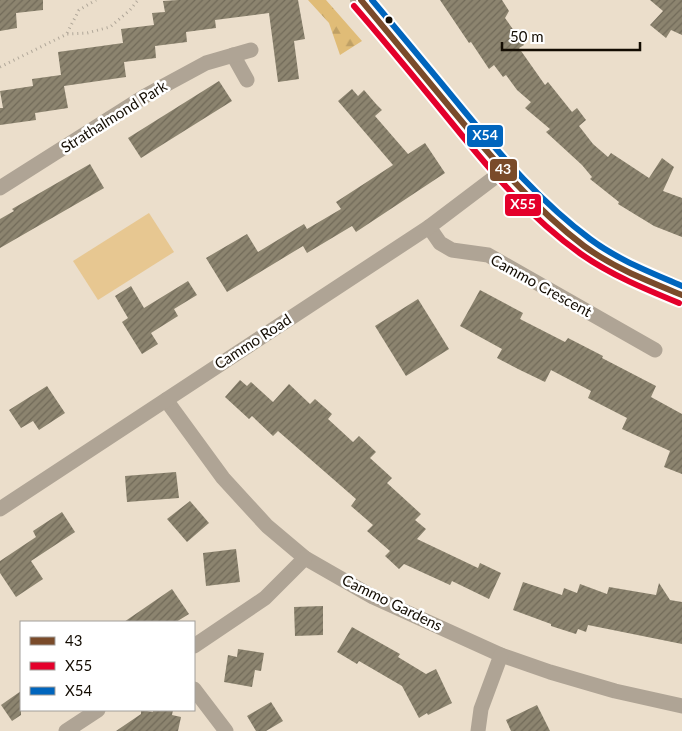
<svg xmlns="http://www.w3.org/2000/svg" width="682" height="731" viewBox="0 0 682 731" font-family="Lato,sans-serif">
<defs>
<pattern id="forest-firs" width="22" height="20" patternUnits="userSpaceOnUse" patternTransform="scale(1.25)"><rect width="22" height="20" fill="#e0bc77"/><path d="M5 1l3.5 6h-7zM16 11l3.5 6h-7z" fill="#bfa065"/></pattern>
<pattern id="building-hatch" width="6" height="6" patternUnits="userSpaceOnUse" patternTransform="scale(1.25)"><rect width="6" height="6" fill="#8c846f"/><path d="M-1 1l2-2M0 6l6-6M5 7l2-2" fill="none" stroke="#716a59"/></pattern>
</defs>
<rect width="100%" height="100%" fill="#ebdecb"/>
<path fill="url(#forest-firs)" d="M308,0H326L362,41L340,55L329,23Z"/>
<path fill="#e7c791" d="M149,213L174,252L98,300L73,261Z"/>
<g fill="url(#building-hatch)">
<path d="M0,0H43V10L16,13L17,28L0,31Z"/>
<path d="M178,0H298L305,39L294,41L299,79L278,82L269,13L215,20L216,28L186,32L187,42L155,46L156,58L124,62L126,77L64,86L68,108L35,113L36,120L0,125V108H3L0,91L33,86L32,79L61,75L58,52L123,43L121,29L154,25L152,13L165,12L163,1Z"/>
<path d="M440,0H502L509,11L505,18L524,45L519,48L545,85L548,82L572,112L577,108L586,120L579,126L593,144L608,157L611,153L649,178L662,158L674,167L663,191L682,198V237L654,226L618,204L619,202L590,179L592,177L582,165L546,132L550,129L525,108L531,102L540,110L517,90L506,75L503,77L494,65L489,69L471,42L469,43Z"/>
<path d="M650,0H682V35L671,30L666,38L650,25L663,11Z"/>
<path d="M219,81L232,101L141,158L128,138Z"/>
<path d="M352,89L358,96L364,90L376,104L382,110L375,116L408,154L425,143L445,173L356,232L352,226L307,253L303,246L227,292L206,258L247,234L258,252L304,224L307,229L341,209L336,202L393,165L338,101Z"/>
<path d="M90,164L104,188L0,248V219L14,211L12,209Z"/>
<path d="M188,281L197,295L174,309L178,316L151,333L158,344L142,354L122,322L128,318L115,296L131,286L144,308Z"/>
<path d="M480,290L523,313L520,319L565,342L568,338L603,356L602,358L656,386L651,397L682,414V474L664,467L670,451L622,429L627,418L588,398L591,391L551,370L545,382L518,369L497,358L502,349L460,326Z"/>
<path d="M418,299L449,349L406,376L375,326Z"/>
<path d="M240,380L247,386L251,382L273,402L289,384L310,404L315,399L332,414L328,419L353,442L359,436L376,452L370,458L392,478L387,483L421,514L415,520L426,529L417,539L478,568L480,563L501,573L489,599L452,581L450,585L404,564L399,569L385,556L390,551L367,531L373,525L351,506L356,499L278,431L273,436L252,416L249,419L225,397Z"/>
<path d="M47,386L65,413L39,430L33,421L21,428L9,410Z"/>
<path d="M176,472L179,498L127,502L125,476Z"/>
<path d="M190,501L209,523L187,542L167,519Z"/>
<path d="M62,512L75,532L31,561L43,579L16,597L0,573V561L36,537L33,531Z"/>
<path d="M236,549L240,582L206,586L203,553Z"/>
<path d="M523,582L562,595L564,588L577,593L580,584L607,594L609,587L656,595L659,583L670,600L682,602V644L588,625L586,632L578,629L576,634L551,626V624L513,610Z"/>
<path d="M172,589L189,614L176,622H124Z"/>
<path d="M323,606V635L295,636L294,607Z"/>
<path d="M352,627L400,654L398,657L426,674L436,669L452,703L428,715L427,713L419,718L402,686L359,661L357,664L337,652Z"/>
<path d="M238,649L264,653L261,671L255,670L252,687L224,682L228,655L237,657Z"/>
<path d="M21,691V715L12,721L1,705Z"/>
<path d="M271,702L283,721L266,731H256L247,716Z"/>
<path d="M537,705L550,731H511L506,720Z"/>
<path d="M141,710L153,712V710H173L172,715L181,717L178,731H116L141,714Z"/>
</g>
<g fill="none" stroke-linecap="round" stroke-linejoin="round">
<g stroke="#b0a799" stroke-width="3" stroke-dasharray="1 4" stroke-linecap="butt">
<path d="M67,33L79,10L96,0"/>
<path d="M0,67L67,34L87,33L110,27L130,10L138,0"/>
</g>
<g stroke="#afa495" stroke-width="15">
<path d="M233,55L247,80"/>
<path d="M0,188L145,96L206,63L251,50"/>
<path d="M429,227L440,243L452,250L488,255L655,350"/>
<path d="M166,400L223,478L267,526L305,558L373,597L501,655L550,672L615,691L682,706"/>
<path d="M0,509L429,227L503,171"/>
<path d="M194,646L265,598L305,558"/>
<path d="M194,689L226,731"/>
<path d="M66,731L98,710"/>
<path d="M478,731L481,709L501,655"/>
</g>
<path stroke="#b0a492" stroke-width="22" d="M361,0L503,171L536,205L585,246L611,263L634,275L682,295"/>
<g stroke="#fff" stroke-width="10">
<path id="bus-1" d="M361,0C392,37 422,74 453,111C493,159 533,207 584,246C614,268 648,281 682,295"/>
</g>
<g stroke="#fff" stroke-width="10">
<path id="bus-2" d="M354,6C387,44 419,83 451,122C490,170 530,218 581,254C611,275 645,289 679,303"/>
</g>
<g stroke="#fff" stroke-width="10">
<path id="bus-3" d="M372,0C403,37 434,74 465,112C503,158 542,203 590,239C618,260 650,272 682,286"/>
</g>
<use href="#bus-1" stroke="#7a4b2a" stroke-width="6"/>
<use href="#bus-2" stroke="#e4002b" stroke-width="6"/>
<use href="#bus-3" stroke="#0065bd" stroke-width="6"/>
</g>
<circle fill="#130c02" stroke="#fff" stroke-width="2" cx="389" cy="20" r="4.5"/>
<g text-anchor="middle" stroke-width="5" stroke-linejoin="round" paint-order="stroke">
<g font-size="15" fill="#130c02" stroke="#fff">
<text transform="translate(114 117) rotate(-32)" y="5">Strathalmond Park</text>
<text transform="translate(541 286) rotate(29)" y="5">Cammo Crescent</text>
<text transform="translate(253 342) rotate(-33)" y="5">Cammo Road</text>
<text transform="translate(392 603) rotate(26)" y="5">Cammo Gardens</text>
</g>
</g>
<g stroke="#fff" stroke-width="2">
<rect x="466" y="124" width="38" height="24" rx="5" fill="#0065bd"/>
<rect x="489" y="158" width="29" height="24" rx="5" fill="#7a4b2a"/>
<rect x="504" y="193" width="38" height="24" rx="5" fill="#e4002b"/>
</g>
<g font-size="14" text-anchor="middle" font-weight="bold" fill="#fff">
<text x="485" y="140">X54</text>
<text x="503" y="174">43</text>
<text x="523" y="209">X55</text>
</g>
<rect x="20" y="621" width="175" height="90" fill="#ffffff" stroke="#a19e9a"/>
<rect x="30" y="637" width="25" height="8" fill="#7a4b2a" stroke="#a19e9a"/>
<text x="65" y="646" font-size="15" fill="#130c02">43</text>
<rect x="30" y="662" width="25" height="8" fill="#e4002b" stroke="#a19e9a"/>
<text x="65" y="671" font-size="15" fill="#130c02">X55</text>
<rect x="30" y="687" width="25" height="8" fill="#0065bd" stroke="#a19e9a"/>
<text x="65" y="696" font-size="15" fill="#130c02">X54</text>
<path d="M502 42v8h138v-8" fill="none" stroke="#130c02" stroke-width="2.5"/>
<text x="510" y="42" font-size="15" fill="#130c02" stroke="#ffffff" stroke-width="4" paint-order="stroke">50 m</text>
</svg>
